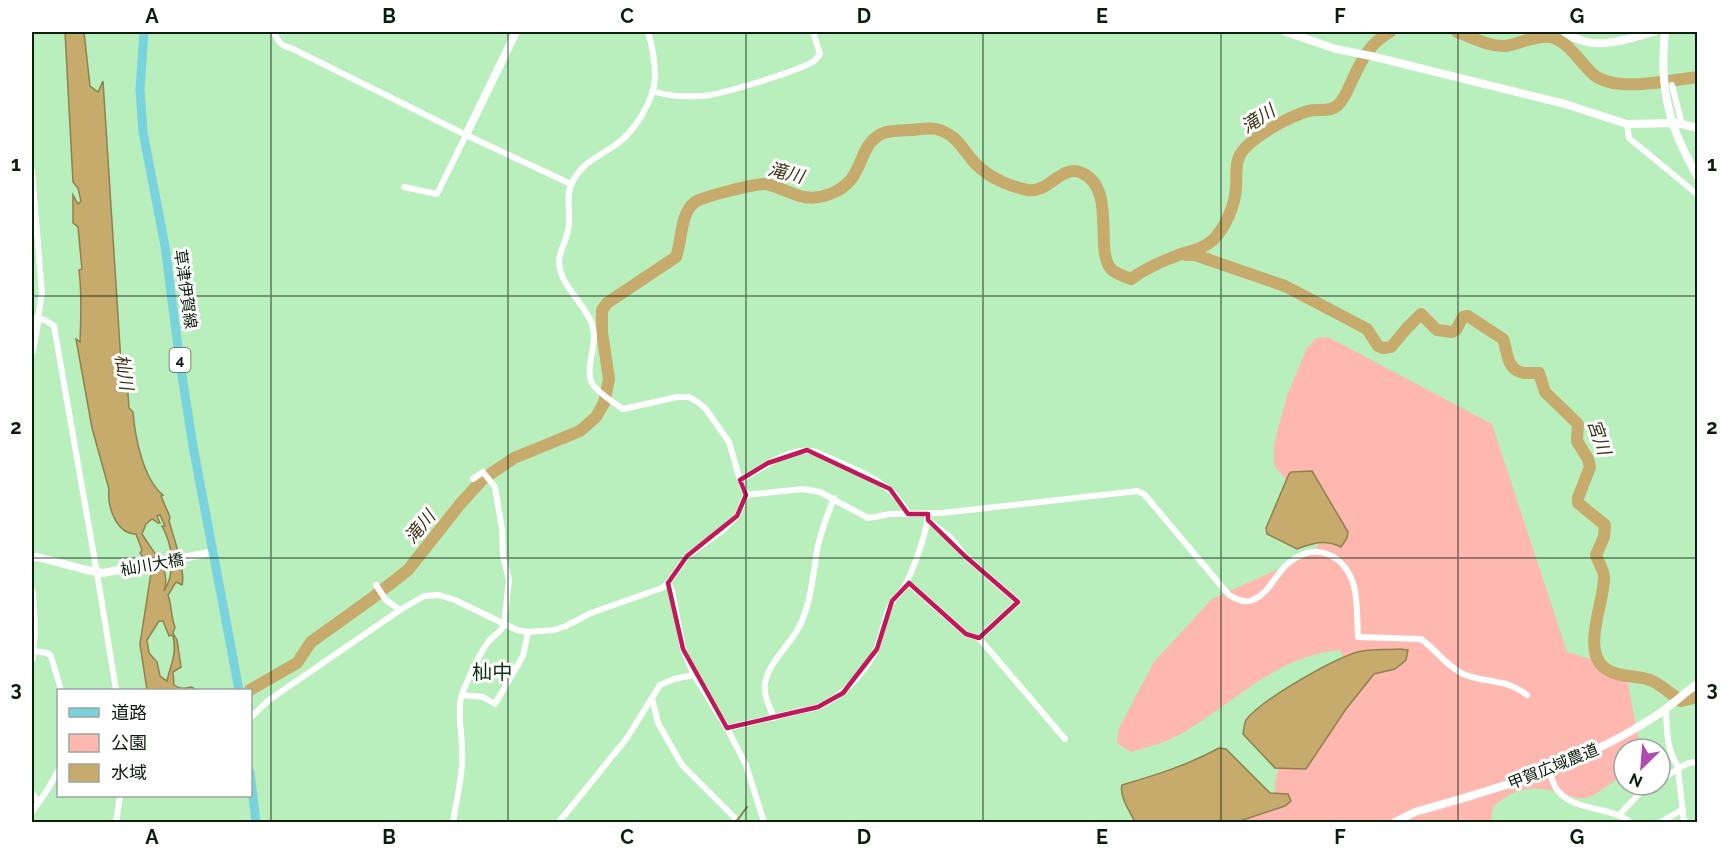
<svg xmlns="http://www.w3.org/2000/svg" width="1729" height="854" viewBox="0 0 1729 854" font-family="Raleway,'Noto Sans JP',sans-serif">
<rect width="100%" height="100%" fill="#b8efbc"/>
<path fill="#feb8af" d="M1328,337L1492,424L1567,652L1610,665L1627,679L1639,741L1635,749H1624L1622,775C1614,781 1595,796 1586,798C1575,799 1565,794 1554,791C1528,785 1512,790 1493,807L1491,822H1214L1274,801L1275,783L1280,762L1347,661L1339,650C1280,655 1235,701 1186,731C1169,741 1150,747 1131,752L1117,743L1119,728L1154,662L1212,599L1312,554L1322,540L1299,495L1274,465V444L1287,396L1307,348L1317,338Z"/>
<g fill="#c6ab6c" stroke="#8d814f" stroke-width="1.5" fill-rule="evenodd">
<path d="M65,32H84L90,86L98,92L103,81L121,363L127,380L129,408L133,412C135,437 143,479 163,495L161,496L170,517L169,521C173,535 186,572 182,585L176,582L168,595C172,606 171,618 175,627L173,633L177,640L181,667L173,672L174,685C180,689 184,689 191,687L197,690H147L140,644L151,573L150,566L140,553L142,550L136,534C116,534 107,506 109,489L92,428L76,339L80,342C81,319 82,293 79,270L82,269L78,227L73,223V195L78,204L81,201L78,188L73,182ZM160,515L165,526H162C173,546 176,572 164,591C172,570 152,551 142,534L146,524L152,519L158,523H160L157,516ZM159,621H163L169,636L170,635L173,636C177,655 171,663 167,681L160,676L157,662L149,653L147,640Z"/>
<path d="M1312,471L1348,532L1347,538L1341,547C1324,539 1313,543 1297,549L1267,534L1266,528L1289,474L1291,472Z"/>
<path d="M1399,649L1408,650L1406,660L1395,669L1374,674L1346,709L1306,769L1275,768L1243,734C1244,729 1244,724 1246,720C1261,700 1337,656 1362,651C1374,649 1387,650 1399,649Z"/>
<path d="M1219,748L1226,749L1270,793L1288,794L1291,801L1285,806L1237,822H1135C1130,812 1119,796 1122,785C1156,775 1188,765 1219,748Z"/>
</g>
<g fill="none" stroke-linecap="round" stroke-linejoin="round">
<path stroke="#8d814f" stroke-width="2" d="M736,822L747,807"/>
<g stroke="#c6ab6c" stroke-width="12">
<path d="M1457,32C1472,37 1489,47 1505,46C1519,44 1536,35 1550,37C1569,41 1580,63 1594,75C1617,93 1670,80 1698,77"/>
<path d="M1186,255H1195L1285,286L1367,329L1378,346L1383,348L1391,347L1407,328L1421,314L1437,330L1452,332L1456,330L1463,317L1468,316L1503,339C1508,352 1506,370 1524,373C1529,373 1534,373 1539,373L1545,392L1578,424L1577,441L1588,459L1590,467L1578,498V503L1605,525L1604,537L1596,555C1598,562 1604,570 1604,577C1605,601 1580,652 1606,669C1619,678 1636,675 1650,680C1662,685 1671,694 1681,701L1698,697"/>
<path d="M250,690L297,663L311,642L371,599L408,570L461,503L483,479L514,458L580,431L596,417L604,403L609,379L602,332V310L607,303L676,257C682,241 680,213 695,202C702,197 757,183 765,184C789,188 801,205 830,194C867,180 855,148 881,134C889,130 899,131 908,130C917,130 927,127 936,129C960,135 963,153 979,167C992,179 1012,187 1028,190C1048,194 1062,163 1082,173C1117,189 1094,249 1111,269C1116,274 1124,276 1131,279C1145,269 1160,262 1176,256C1189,251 1202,250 1213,240C1225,228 1236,204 1236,186C1237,171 1234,160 1245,148C1259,133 1289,117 1308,111C1318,108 1330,113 1338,105C1344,99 1347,92 1350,85C1360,63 1368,44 1390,32"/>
</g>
<g stroke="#fff" stroke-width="6">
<path d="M274,32C278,41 280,46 291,48L466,135"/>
<path d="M1672,85L1682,124"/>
<path d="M652,91C667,96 687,97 703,96C723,94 799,71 814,61C817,59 818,56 820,54L813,32"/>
<path d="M1627,124L1629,138L1698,195"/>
<path d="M32,171L42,293L38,318"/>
<path d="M404,187L437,194L466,135L571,184"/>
<path d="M32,318L45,320L54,326L97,573L116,690"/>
<path d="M740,480C763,469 789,445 816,452C849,467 891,479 908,514"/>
<path d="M746,495L803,489L820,492L868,518L891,514L942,513L1137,491L1144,494L1229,595C1237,600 1246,604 1255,599C1270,592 1277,571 1290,562C1316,541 1345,555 1354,586C1358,602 1357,621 1358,637L1421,639C1435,649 1445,664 1461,673C1483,684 1505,677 1527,695"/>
<path d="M928,520L951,538L966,557L1018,602L979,638"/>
<path d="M668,583L672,591L683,649L694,675L727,728L746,765L764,822"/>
<path d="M906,584L912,586L966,634L979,638L1065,739"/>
<path d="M376,585L386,600L400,610"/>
<path d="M33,651L47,653L51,656L61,690"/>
<path d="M462,695L483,697L495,704L523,656L528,632"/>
<path d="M652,698L658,723L682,765L734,817"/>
<path d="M1666,708C1667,730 1666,750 1679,768"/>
<path d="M250,718L269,700L400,610L424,596L439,595L455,600L517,630L528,632L554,630L566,626L591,613L662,588L668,583L687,556L723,530L737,516L746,495L740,480L729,442L705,408L699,403L689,397H677L623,409C614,403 596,391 592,383C584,367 599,343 592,324C585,305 564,288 560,269C556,256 566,243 568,230C572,216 565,198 571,185C581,163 596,158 614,146C634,133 654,101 655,77C655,62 652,45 648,32"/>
<path d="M774,718C770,707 763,695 765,683C770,659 792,644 801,623C811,601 813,575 817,551C820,533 827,516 834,498"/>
<path d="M727,728L818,707C842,697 865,673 876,650C883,635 883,617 892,602C896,596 903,591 906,584C915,564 926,536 928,514"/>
<path d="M1678,769L1684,822"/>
<path d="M1549,770C1552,778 1553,786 1559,792C1577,812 1610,806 1630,822"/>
<path d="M1660,780L1688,763L1698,762"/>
<path d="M32,793L39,802"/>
<path d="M32,812L48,789L58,771"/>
<path d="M1619,815L1641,792L1652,785"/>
<path d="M116,822L120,796"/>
<path d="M453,822C456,803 461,783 462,763C464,743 456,711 462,694C468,679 479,654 489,641C494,635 502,631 504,625L509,580L503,556L502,529L495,487L483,472L473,479"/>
<path d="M559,822L627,738L660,685L674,679L694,675"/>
<path d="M1661,822L1683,809"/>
</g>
<g stroke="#fff" stroke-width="8">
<path d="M1286,32L1336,49L1371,56L1565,104L1627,124L1677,123L1698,128"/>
<path d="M1565,32C1593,53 1623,40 1654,32"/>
<path d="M1665,32C1659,88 1669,128 1698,177"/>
<path d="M466,135L516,32"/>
<path d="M32,351L38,318"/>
<path d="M32,558L37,557L87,570L103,573L214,552"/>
<path d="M32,592L34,628L32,658"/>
<path d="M1395,822L1415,812C1498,789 1582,764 1654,717C1670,707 1683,694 1698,683"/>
</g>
<g stroke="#78d3dd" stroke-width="9">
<path d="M144,32L140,90L143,132L165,246L180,363L193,446L239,690"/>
<path d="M250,772L256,822"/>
</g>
</g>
<path fill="none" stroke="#c2185b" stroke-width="4.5" stroke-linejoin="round" d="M807,450L890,489L908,514H928V520L966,557L1018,602L979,638L966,634L909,583L892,601L877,649L843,693L818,707L727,728L683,649L668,583L687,556L737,516L746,495L740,480L768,463Z"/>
<path fill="none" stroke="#091e0c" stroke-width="1.5" stroke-opacity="0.55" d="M271,32V822M508,32V822M746,32V822M983,32V822M1221,32V822M1458,32V822M32,296H1698M32,558H1698"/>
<g text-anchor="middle" stroke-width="6" stroke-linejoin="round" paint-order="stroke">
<rect fill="#fff" stroke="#536255" stroke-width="1.5" x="169.5" y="348" width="21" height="24" rx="4.5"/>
<g font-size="15" font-weight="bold" fill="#091e0c">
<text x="180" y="365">4</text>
</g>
<g font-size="16" fill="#091e0c" stroke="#fff">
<text transform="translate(186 289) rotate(82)" y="6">草津伊賀線</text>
<text transform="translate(152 564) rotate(-10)" y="6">杣川大橋</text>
<text transform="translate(1553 766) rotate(-22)" y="6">甲賀広域農道</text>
</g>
<g font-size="18" font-style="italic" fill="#3e3216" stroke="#fff">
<text transform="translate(1258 119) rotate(-33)" y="6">滝川</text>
<text transform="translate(786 173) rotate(14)" y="6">滝川</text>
<text transform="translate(124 372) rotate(81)" y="6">杣川</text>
<text transform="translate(1599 437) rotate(71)" y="6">宮川</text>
<text transform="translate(420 527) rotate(-50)" y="6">滝川</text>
</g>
<g font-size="20" fill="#0a3212" stroke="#fff">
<text x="492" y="679">杣中</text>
</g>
</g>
<rect width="1729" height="854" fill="none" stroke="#ffffff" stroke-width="66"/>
<rect x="57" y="689" width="195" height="108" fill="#ffffff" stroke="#9da59e" stroke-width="1.5"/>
<rect x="69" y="708" width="30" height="9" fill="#78d3dd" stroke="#9da59e" stroke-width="1.5"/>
<text x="111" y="719" font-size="18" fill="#091e0c">道路</text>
<rect x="69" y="734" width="30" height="18" fill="#feb8af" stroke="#9da59e" stroke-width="1.5"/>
<text x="111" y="749" font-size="18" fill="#091e0c">公園</text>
<rect x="69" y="764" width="30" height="18" fill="#c6ab6c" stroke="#9da59e" stroke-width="1.5"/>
<text x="111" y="779" font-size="18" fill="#091e0c">水域</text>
<g transform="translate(1642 767) rotate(205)"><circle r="28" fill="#ffffff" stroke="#9da59e" stroke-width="1.5"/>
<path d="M0-4.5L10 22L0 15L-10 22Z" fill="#ae4ab0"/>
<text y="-9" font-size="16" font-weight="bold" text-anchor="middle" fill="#091e0c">N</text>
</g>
<rect x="33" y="33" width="1663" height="788" fill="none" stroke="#091e0c" stroke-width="2"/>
<g font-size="20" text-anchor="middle" font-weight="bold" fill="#091e0c">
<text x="152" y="23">A</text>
<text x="389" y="23">B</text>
<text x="627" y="23">C</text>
<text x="864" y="23">D</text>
<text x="1102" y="23">E</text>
<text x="1340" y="23">F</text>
<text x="1577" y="23">G</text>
<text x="16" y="171">1</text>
<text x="1712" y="171">1</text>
<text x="16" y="434">2</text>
<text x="1712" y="434">2</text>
<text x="16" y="696">3</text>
<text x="1712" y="696">3</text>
<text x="152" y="844">A</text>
<text x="389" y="844">B</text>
<text x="627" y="844">C</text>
<text x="864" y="844">D</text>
<text x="1102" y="844">E</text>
<text x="1340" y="844">F</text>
<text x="1577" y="844">G</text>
</g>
</svg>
